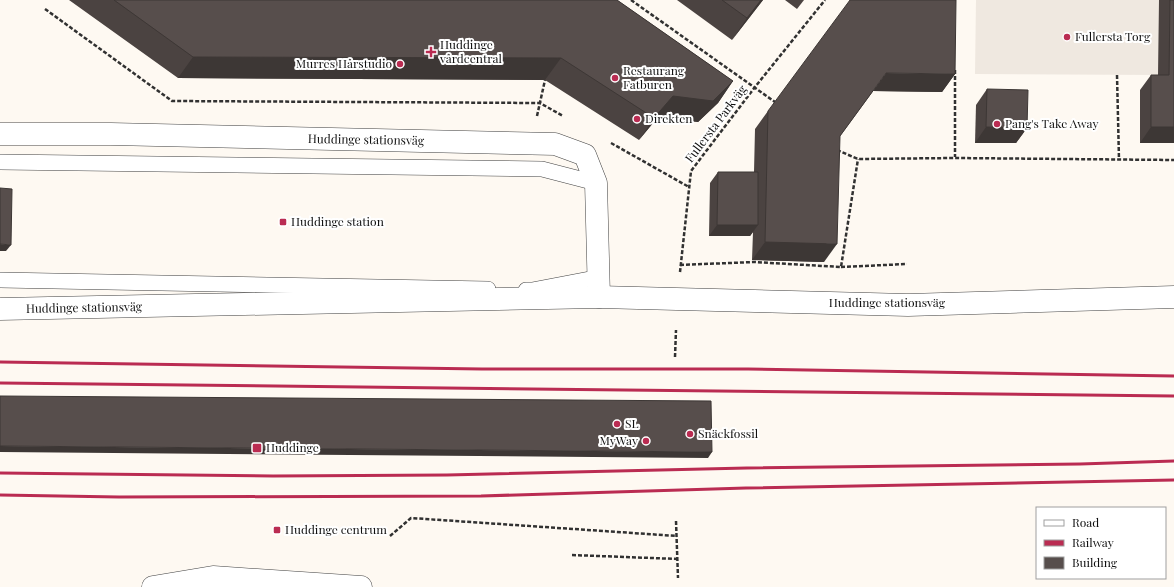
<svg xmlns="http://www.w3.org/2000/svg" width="1174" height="587" viewBox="0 0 1174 587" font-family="'Playfair Display',serif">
<rect width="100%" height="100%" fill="#fef9f2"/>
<path fill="#efe8e0" d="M976,0H1159V75L975,74Z"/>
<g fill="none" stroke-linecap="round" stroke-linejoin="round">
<g stroke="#424242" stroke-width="16">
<g id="service">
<path d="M0,162L542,169L596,183"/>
<path d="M0,280L488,289"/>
<path d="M526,290H532L600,277"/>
</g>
</g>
<g stroke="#424242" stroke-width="23">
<g id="minor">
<path d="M0,134H111L555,144L585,155L596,183L599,297"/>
<path d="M0,309L599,297L908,305L1174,297"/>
</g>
</g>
<g stroke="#424242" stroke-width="23">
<path id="tertiary" d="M153,587L213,577L361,587"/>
</g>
<g stroke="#313131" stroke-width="2.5" stroke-dasharray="4 2" stroke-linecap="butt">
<path d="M631,0L775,102"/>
<path d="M45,9L172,101L540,103L563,116"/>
<path d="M955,70V157"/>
<path d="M1117,75L1119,160"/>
<path d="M537,116L545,80"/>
<path d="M611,143L689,187"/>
<path d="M837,150L858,159L955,158L1174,160"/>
<path d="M680,265L754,262L841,267L858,159"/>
<path d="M841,267L907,264"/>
<path d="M680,272L691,171L755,87L825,0"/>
<path d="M675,357L676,330"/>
<path d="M676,521L678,578"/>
<path d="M390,536L411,518L677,536"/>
<path d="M572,555L678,559"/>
</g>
<use href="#service" stroke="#fff" stroke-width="15"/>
<use href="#minor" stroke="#fff" stroke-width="22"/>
<use href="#tertiary" stroke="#fff" stroke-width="22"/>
<g stroke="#ba2c52" stroke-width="3">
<path d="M0,362L482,369H748L1174,376"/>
<path d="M0,383L1174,396"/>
<path d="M0,473L273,476L447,475L747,468L1080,464L1174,461"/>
<path d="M0,495L119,497L481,496L746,488L1174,480"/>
</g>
</g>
<g fill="#4b4341">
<path d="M69,0H617L733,81L718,103L698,122L658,117L639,140L545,80L178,78Z"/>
<path d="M677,0H763L732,40Z"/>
<path d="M785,0H804L797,9Z"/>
<path d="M1159,0H1174V143H1140V90L1151,75H1158Z"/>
<path d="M955,74L942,92L873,91L840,136L824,262L752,260L753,232L750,236H709L710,183L718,172H754L755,129L768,111Z"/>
<path d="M987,89L1027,128L1016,143H975L976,105Z"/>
</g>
<g fill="#3d3735">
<path d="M761,0H763L732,40L747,18Z"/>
<path d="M193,57L561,58L545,80L178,78Z"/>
<path d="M886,73L955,74L942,92L873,91L827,154Z"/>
<path d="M733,81L718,103L698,122L658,117L639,140L654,118L673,96Z"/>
<path d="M986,127L1027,128L1016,143H975Z"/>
<path d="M1151,127H1174V143H1140Z"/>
<path d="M717,225H758L750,236H709Z"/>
<path d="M765,242L837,244L824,262L752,260Z"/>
<path d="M0,244L11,245L6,251H0Z"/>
<path d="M0,446L712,452L708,458L0,452Z"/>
</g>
<g fill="#574e4c" stroke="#3d3735">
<path d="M114,0H617L733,81L713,101L673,96L654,118L561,58L193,57Z"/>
<path d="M722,0H761L747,18Z"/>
<path d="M850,0H956L955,74L886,73L840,136L837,244L765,242L768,111Z"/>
<path d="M1170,0H1174V127H1151V75H1169Z"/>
<path d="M987,89L1028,90L1027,128L986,127Z"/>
<path d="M718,172H758V225H717Z"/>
<path d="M0,188L12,189L11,245L0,244Z"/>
<path d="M0,396L711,401L712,452L0,446Z"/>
</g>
<g fill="#ba2c52" stroke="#fff" stroke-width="1.5">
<circle cx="1067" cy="37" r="4"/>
<path d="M429 46h4v4h4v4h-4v4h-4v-4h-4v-4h4z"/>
<circle cx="400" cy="64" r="4"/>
<circle cx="615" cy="78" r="4"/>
<circle cx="637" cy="119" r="4"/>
<circle cx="997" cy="124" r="4"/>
<rect x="279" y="218" width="8" height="8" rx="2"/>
<circle cx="617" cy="424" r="4"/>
<circle cx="690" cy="434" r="4"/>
<circle cx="646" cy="441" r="4"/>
<rect x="252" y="443" width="10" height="10" rx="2"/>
<rect x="273" y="526" width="8" height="8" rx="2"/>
</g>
<g text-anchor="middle" stroke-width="4" stroke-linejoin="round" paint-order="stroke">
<g font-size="12" fill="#0f0f0f" stroke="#fff" text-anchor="start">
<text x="1075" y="41">Fullersta Torg</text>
<text x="440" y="49">Huddinge<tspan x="440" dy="14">vårdcentral</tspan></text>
<text x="392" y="68" text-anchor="end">Murres Hårstudio</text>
<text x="623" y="75">Restaurang<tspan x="623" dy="14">Fatburen</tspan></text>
<text x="645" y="123">Direkten</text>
<text x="1005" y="128">Pang's Take Away</text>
<text x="291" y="226">Huddinge station</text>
<text x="625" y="428">SL</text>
<text x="698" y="438">Snäckfossil</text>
<text x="638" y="445" text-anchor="end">MyWay</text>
<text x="266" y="452">Huddinge</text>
<text x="285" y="534">Huddinge centrum</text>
</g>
<g font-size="12" fill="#0f0f0f" stroke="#fff">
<text transform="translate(716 124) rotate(-53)" y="4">Fullersta Parkväg</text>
<text transform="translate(366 140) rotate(1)" y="4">Huddinge stationsväg</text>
<text x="887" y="307">Huddinge stationsväg</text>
<text transform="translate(84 308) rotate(-1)" y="4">Huddinge stationsväg</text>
</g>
</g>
<rect x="1036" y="507" width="130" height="72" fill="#ffffff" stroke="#9f9f9f"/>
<rect x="1044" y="520" width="20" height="6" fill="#ffffff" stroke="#9f9f9f"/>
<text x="1072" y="527" font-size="12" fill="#0f0f0f">Road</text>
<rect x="1044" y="540" width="20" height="6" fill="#ba2c52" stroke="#9f9f9f"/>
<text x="1072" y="547" font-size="12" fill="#0f0f0f">Railway</text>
<rect x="1044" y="557" width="20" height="12" fill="#574e4c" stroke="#9f9f9f"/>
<text x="1072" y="567" font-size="12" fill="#0f0f0f">Building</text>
</svg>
